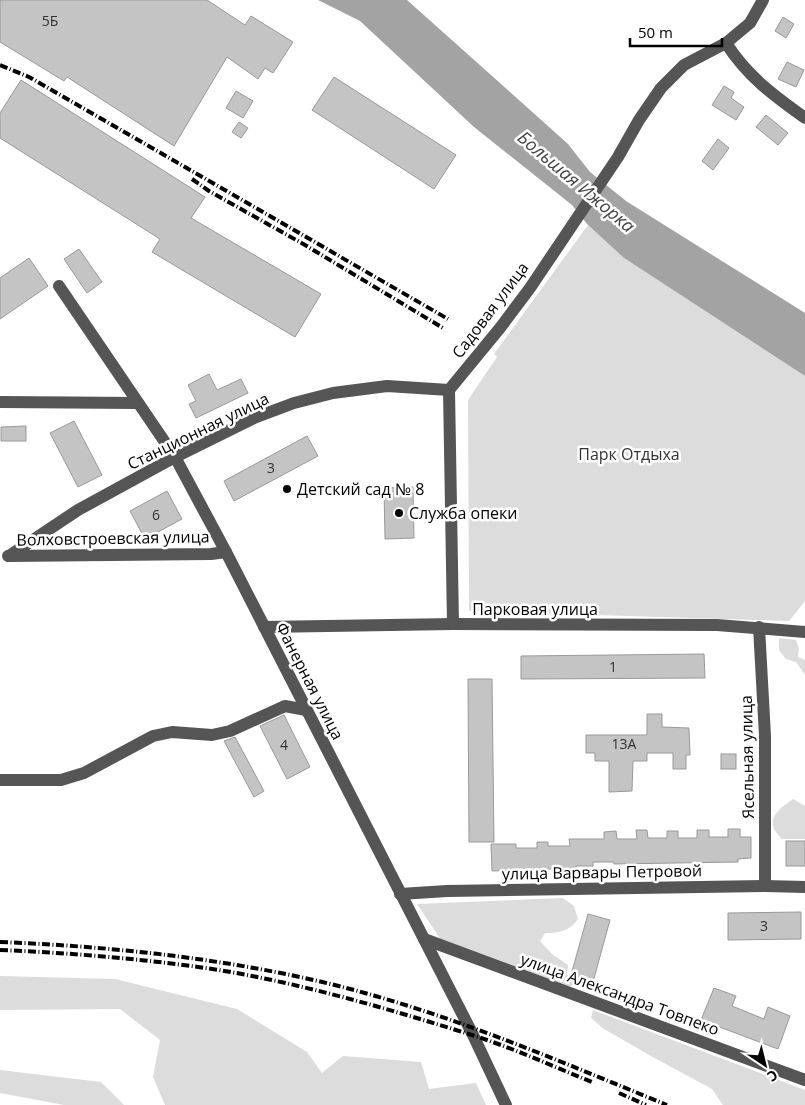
<svg xmlns="http://www.w3.org/2000/svg" width="805" height="1105" viewBox="0 0 805 1105" font-family="'Open Sans',sans-serif">
<rect width="100%" height="100%" fill="#fff"/>
<g fill="#dcdcdc">
<path d="M588,225L624,258L805,376V601L789,621L469,611L468,400L497,357L494,354Z"/>
<path d="M779,638L796,640L799,649L798,657L805,660V675L796,662L786,659L779,650Z"/>
<path d="M793,799L805,806V839H782C763,821 776,811 793,799Z"/>
<path d="M563,898L574,906L578,919C570,931 559,933 545,933L540,941L552,954L568,965L567,975L577,979L573,986H565L443,943L417,904Z"/>
<path d="M0,976L115,979L237,1009L307,1052L322,1073L343,1056L421,1062L429,1089L476,1083L486,1105H165L153,1077L160,1040L120,1009L0,1010Z"/>
<path d="M593,1010L805,1090V1105H723L712,1089L651,1056L604,1029L591,1018Z"/>
<path d="M0,1070L101,1082L124,1105H64L0,1093Z"/>
</g>
<path fill="#a3a3a3" d="M318,0H407L568,144L590,172L626,201L805,313V376L624,258L588,225L572,205L474,127L360,21Z"/>
<g fill="#c4c4c4" stroke="#999">
<path d="M0,0H207L245,25L251,16L293,42L273,73L265,68L258,79L227,57L174,146L67,77L64,81L0,42Z"/>
<path d="M783,17L794,24L786,38L775,31Z"/>
<path d="M787,62L804,70L796,87L778,79Z"/>
<path d="M334,77L456,155L434,189L312,110Z"/>
<path d="M21,80L205,197L191,218L321,294L295,337L152,252L160,239L0,138V113Z"/>
<path d="M724,86L734,92L731,98L744,107L736,120L712,105Z"/>
<path d="M236,91L253,101L243,118L226,108Z"/>
<path d="M766,115L788,133L778,145L756,127Z"/>
<path d="M239,122L248,128L241,138L232,132Z"/>
<path d="M718,139L729,148L713,170L702,161Z"/>
<path d="M79,249L102,282L87,293L64,259Z"/>
<path d="M29,258L48,286L0,319V278Z"/>
<path d="M209,374L217,390L241,379L248,393L196,418L189,404L196,401L188,385Z"/>
<path d="M74,421L102,475L78,487L50,433Z"/>
<path d="M26,426V441H1V427Z"/>
<path d="M307,436L318,456L234,501L224,481Z"/>
<path d="M413,487L414,538L385,539L384,488Z"/>
<path d="M167,491L182,519L145,539L130,511Z"/>
<path d="M704,654L705,678L521,679V656Z"/>
<path d="M468,679H492L494,842H469Z"/>
<path d="M647,714H662V727L689,728L690,755H686V769H673V753H647V761H633L632,791L609,792V761H595V753H586V735H647Z"/>
<path d="M284,715L310,767L287,779L260,726Z"/>
<path d="M235,737L264,791L254,797L224,741Z"/>
<rect x="721" y="754" width="15" height="15"/>
<path d="M728,829H740V837H751V858L738,859V862L614,864V862H593V866H576V868L492,871L491,844H516V848H537V842H548V846H570L569,839H604V832L616,831L617,839H637L636,830H647L648,838H667V831H678V838H697V830H709V837H728Z"/>
<rect x="786" y="841" width="19" height="25"/>
<path d="M801,912V939L728,940V913Z"/>
<path d="M588,914L610,920L593,982L571,975Z"/>
<path d="M714,988L736,996L732,1006L764,1019L768,1007L790,1016L778,1049L701,1020Z"/>
</g>
<g fill="none" stroke-linecap="round" stroke-linejoin="round">
<g stroke="#555" stroke-width="12">
<path d="M726,43C747,76 773,95 805,118"/>
<path d="M59,286L175,457L226,552L424,939L473,1035L506,1105"/>
<path d="M449,390L500,328L530,288L618,157L639,120L661,88L684,65L726,43L750,23L763,0"/>
<path d="M449,390L453,624"/>
<path d="M0,402L138,403"/>
<path d="M8,556L211,554L226,552"/>
<path d="M9,556L78,510L175,457L254,418L294,403L333,393L387,386L449,390"/>
<path d="M264,627L453,624L717,625L805,632"/>
<path d="M759,627L765,736V886"/>
<path d="M0,780H61L84,773L153,736L172,732L212,735L230,731L285,706L306,710"/>
<path d="M400,894L447,891L765,886L805,887"/>
<path d="M424,939L805,1080"/>
</g>
<g stroke="#000" stroke-width="4" stroke-dasharray="8 2.5 1 2.5" stroke-linecap="butt">
<path d="M0,65L29,77L448,319"/>
<path d="M192,179L209,191L305,245L443,328"/>
<path d="M0,942C101,946 201,956 300,977C427,1004 547,1056 667,1105"/>
<path d="M0,950C73,953 146,959 219,970C304,984 389,1009 472,1035C513,1048 552,1066 592,1082"/>
<path d="M619,1093L646,1105"/>
</g>
</g>
<g fill="#000" stroke="#fff" stroke-width="2">
<circle cx="287" cy="489" r="5"/>
<circle cx="399" cy="513" r="5"/>
</g>
<g text-anchor="middle" stroke-width="5" stroke-linejoin="round" paint-order="stroke">
<g font-size="14" fill="#313131">
<text x="50" y="26">5Б</text>
<text x="271" y="473">3</text>
<text x="156" y="520">6</text>
<text x="613" y="672">1</text>
<text x="624" y="749">13А</text>
<text x="284" y="750">4</text>
<text x="764" y="931">3</text>
</g>
<g font-size="16" fill="#000" stroke="#fff">
<text transform="translate(490 310) rotate(-53)" y="6">Садовая улица</text>
<text transform="translate(198 431) rotate(-26)" y="6">Станционная улица</text>
<text transform="translate(113 538) rotate(-1)" y="6">Волховстроевская улица</text>
<text x="535" y="615">Парковая улица</text>
<text transform="translate(310 681) rotate(63)" y="6">Фанерная улица</text>
<text transform="translate(747 757) rotate(-91)" y="6">Ясельная улица</text>
<text transform="translate(602 872) rotate(-1)" y="6">улица Варвары Петровой</text>
<text transform="translate(620 994) rotate(20)" y="6">улица Александра Товпеко</text>
</g>
<g font-size="16" fill="#333" stroke="#fff">
<text x="629" y="460">Парк Отдыха</text>
</g>
<g font-size="16" fill="#000" stroke="#fff" text-anchor="start">
<text x="297" y="495">Детский сад № 8</text>
<text x="409" y="519">Служба опеки</text>
</g>
<g font-size="18" font-style="italic" fill="#444" stroke="#fff">
<text transform="translate(576 182) rotate(40)" y="6">Большая Ижорка</text>
</g>
</g>
<g transform="translate(765 1065) rotate(145)" stroke="#ffffff" stroke-width="4" paint-order="stroke">
<path d="M0-4L9 19L0 12L-9 19Z" fill="#000000"/>
<text y="-8" font-size="14" font-weight="bold" text-anchor="middle" fill="#000000">С</text>
</g>
<path d="M630 38v8h92v-8" fill="none" stroke="#000000" stroke-width="2.5"/>
<text x="638" y="38" font-size="15" fill="#000000" stroke="#ffffff" stroke-width="4" paint-order="stroke">50 m</text>
</svg>
